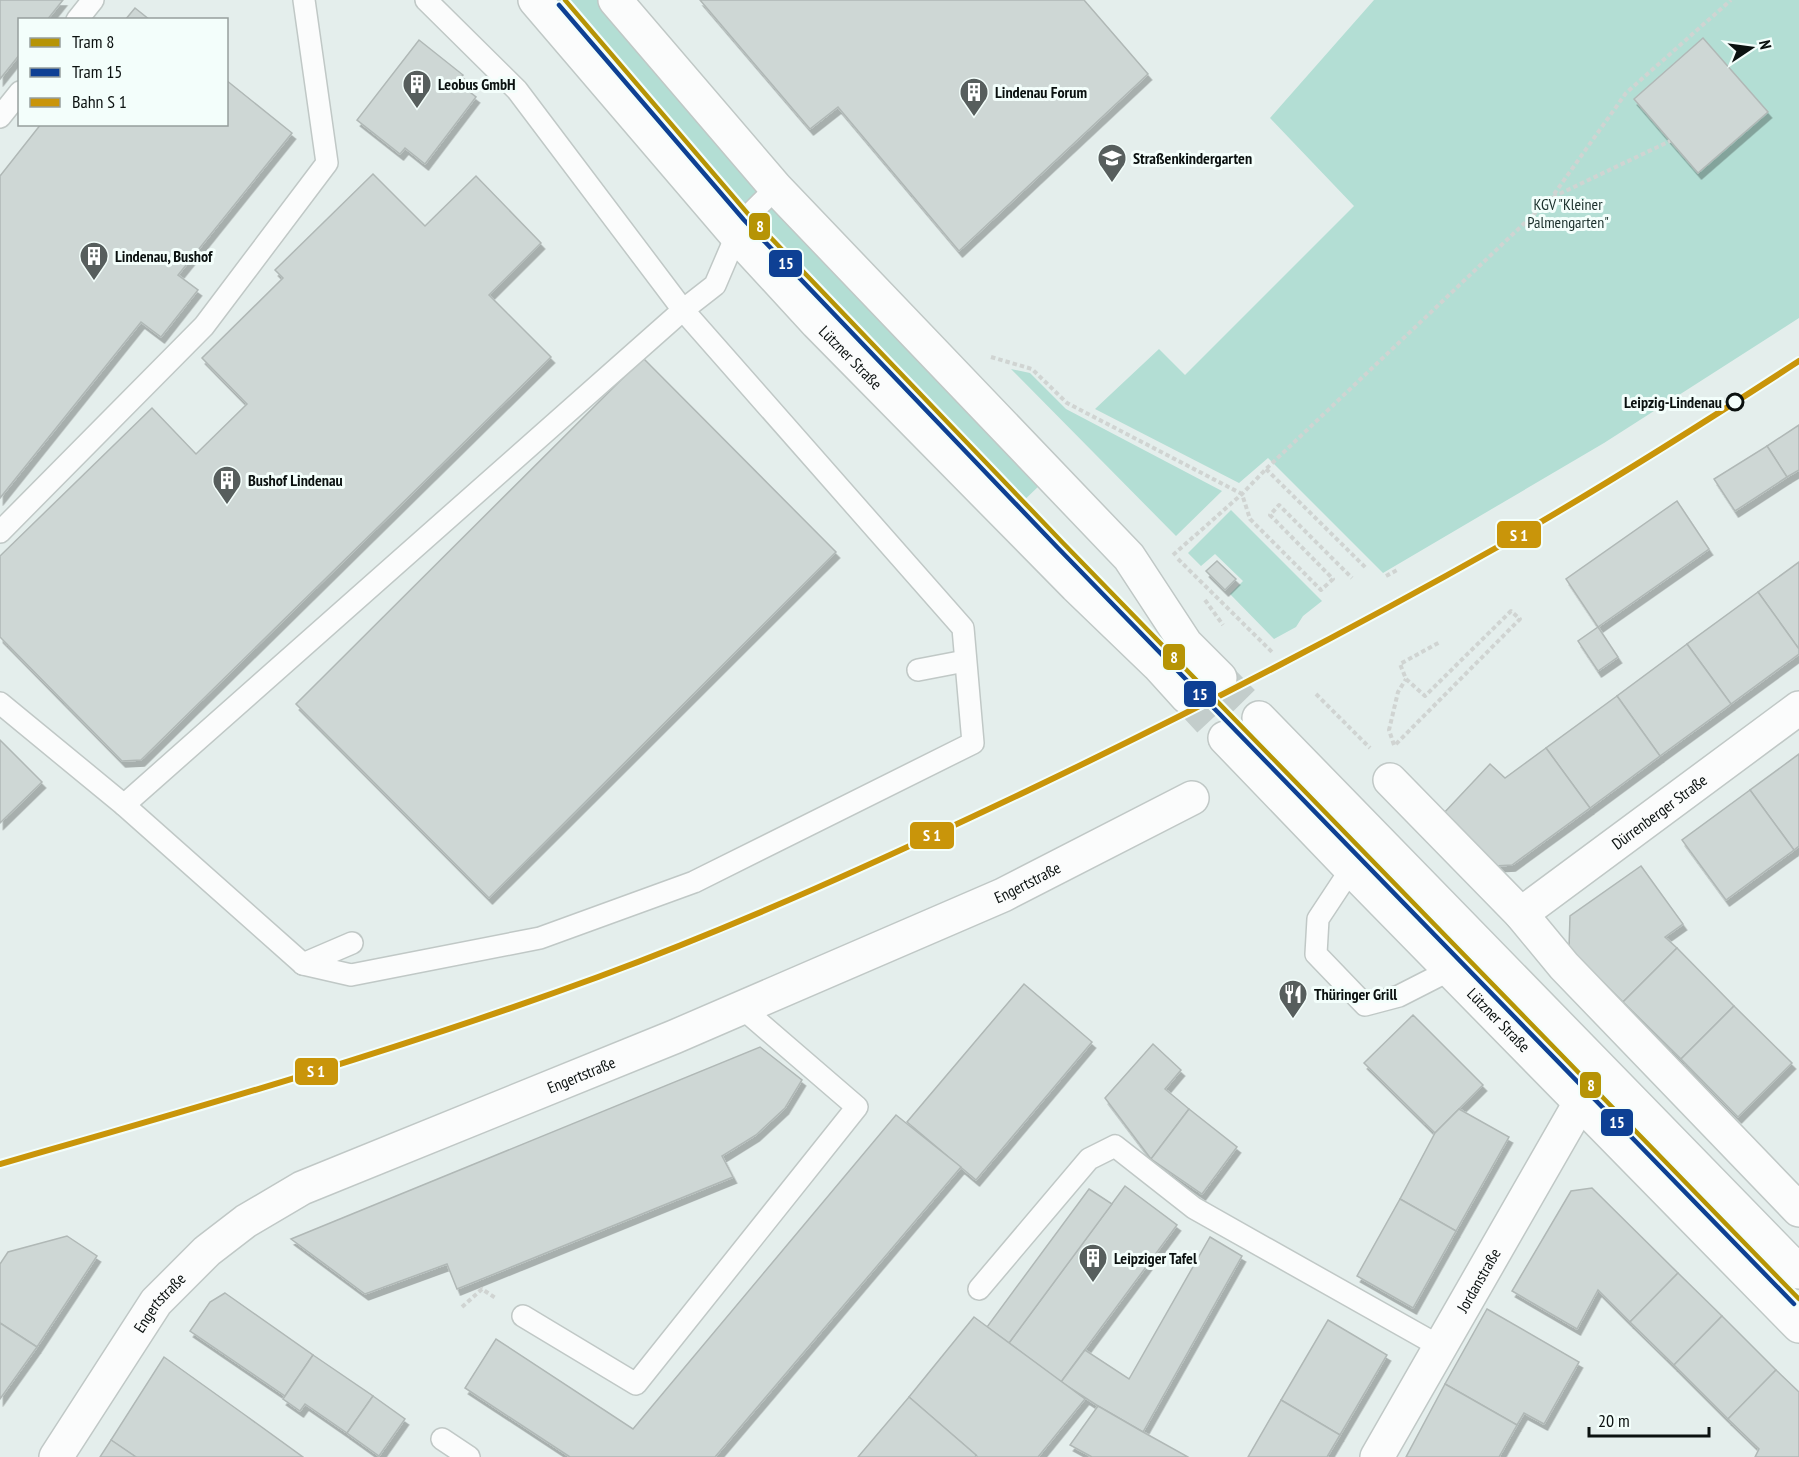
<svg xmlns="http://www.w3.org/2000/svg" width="1799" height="1457" viewBox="0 0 1799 1457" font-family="'PT Sans Narrow',sans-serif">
<defs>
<filter id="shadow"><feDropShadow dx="3.5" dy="6" stdDeviation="0" flood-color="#0004"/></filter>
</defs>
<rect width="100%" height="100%" fill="#e4eeec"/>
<g fill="#b3ded4">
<path d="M552,0H599L768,195L1041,484L1015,509L827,314Z"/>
<path d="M1374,0H1799V318L1604,443L1383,573L1268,458L1239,483L1095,409L1159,349L1185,375L1354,206L1270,118Z"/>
<path d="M1011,369L1030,373L1066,409L1222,491L1176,536Z"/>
<path d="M1231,510L1322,601L1303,616L1296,627L1274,639L1230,594L1243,581L1215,554L1201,566L1188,553Z"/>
</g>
<g fill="#ced7d5" stroke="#b0b8b6" stroke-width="1.5" filter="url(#shadow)">
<path d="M0,0H63L47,20H20V54L0,79Z"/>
<path d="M700,0H1084L1148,74L959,251L838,107L810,129Z"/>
<path d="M135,8L150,20H125Z"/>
<path d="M1703,38L1768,112L1698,173L1634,99Z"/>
<path d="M419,40L463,75L457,82L476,97L425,164L405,148L400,154L357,120Z"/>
<path d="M226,80L292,133L178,275L198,290L161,337L141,322L0,498V176L41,124H226Z"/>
<path d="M373,174L425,226L476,176L541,243L489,295L551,357L141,760L122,761L0,637V556L152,408L196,454L247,404L202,358L283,278L275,270Z"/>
<path d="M643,358L836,552L489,898L296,704Z"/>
<path d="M1799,425V470L1787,477L1767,446Z"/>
<path d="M1767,446L1787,477L1735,511L1714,479Z"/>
<path d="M1677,501L1709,549L1598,627L1566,579Z"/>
<path d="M1217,561L1236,579L1225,590L1206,571Z"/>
<path d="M1799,562V649L1758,592Z"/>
<path d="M1758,592L1799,649V654L1731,704L1687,644Z"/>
<path d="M1598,627L1618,657L1598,671L1578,641Z"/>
<path d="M1687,644L1731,704L1660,756L1617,696Z"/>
<path d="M1617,696L1660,756L1590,808L1546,748Z"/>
<path d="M0,740L42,782L0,823Z"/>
<path d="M1546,748L1590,808L1512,865L1494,866L1442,815L1490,764L1505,778Z"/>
<path d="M1799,754V846L1794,850L1750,790Z"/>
<path d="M1750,790L1794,850L1726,900L1682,840Z"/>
<path d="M1641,866L1683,924L1665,937L1677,948L1623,1002L1569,948L1570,916Z"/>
<path d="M1677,948L1734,1006L1681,1059L1623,1002Z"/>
<path d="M1024,984L1092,1042L976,1180L907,1122Z"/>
<path d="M1734,1006L1792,1063L1738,1117L1681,1059Z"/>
<path d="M1413,1015L1483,1085L1435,1133L1364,1063Z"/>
<path d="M1153,1044L1181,1070L1165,1089L1189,1109L1151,1159L1105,1098Z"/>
<path d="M760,1047L802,1080L785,1108L756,1135L722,1156L733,1177L457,1289L447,1264L365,1294L291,1239Z"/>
<path d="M1189,1109L1237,1147L1202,1194L1151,1159Z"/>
<path d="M1459,1109L1509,1137L1456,1231L1400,1199L1435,1133Z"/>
<path d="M896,1115L961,1167L715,1457H570L465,1388L496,1339L633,1429Z"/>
<path d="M1125,1186L1177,1225L1061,1382L1009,1343Z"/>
<path d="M1592,1188L1678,1273L1630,1322L1598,1290L1577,1329L1512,1291L1571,1191Z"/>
<path d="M1089,1189L1112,1204L1009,1343L987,1327Z"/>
<path d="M1400,1199L1456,1231L1413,1308L1357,1276Z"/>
<path d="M67,1236L97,1256L37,1347L0,1323V1264L8,1252Z"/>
<path d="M1210,1237L1242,1256L1143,1432L1098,1406L1061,1382L1085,1350L1129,1379Z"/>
<path d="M1678,1273L1722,1316L1674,1365L1630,1322Z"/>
<path d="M225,1293L313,1355L285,1396L190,1331L210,1302Z"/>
<path d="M1487,1309L1579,1362L1544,1424L1524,1413L1517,1425L1445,1384Z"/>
<path d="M1722,1316L1776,1370L1728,1419L1674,1365Z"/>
<path d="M974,1317L1085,1399L1038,1457H978L909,1397Z"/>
<path d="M1328,1320L1387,1355L1340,1435L1281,1400Z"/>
<path d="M0,1323L37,1347L0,1399Z"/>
<path d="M313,1355L373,1396L347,1433L305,1404L300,1411L283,1399Z"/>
<path d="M164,1357L245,1415L303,1457H136L111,1440Z"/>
<path d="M1776,1370L1799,1392V1457H1755L1759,1449L1728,1419Z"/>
<path d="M1445,1384L1517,1425L1499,1457H1406Z"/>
<path d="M373,1396L405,1419L379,1456L347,1433Z"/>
<path d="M909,1397L976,1455L975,1457H858Z"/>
<path d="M1281,1400L1340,1435L1327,1457H1248Z"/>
<path d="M1098,1406L1143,1432L1188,1457H1092L1070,1445Z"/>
<path d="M111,1440L136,1457H100Z"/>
</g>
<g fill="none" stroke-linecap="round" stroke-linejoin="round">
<g stroke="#c3cdcb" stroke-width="33" stroke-dasharray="33 16" stroke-linecap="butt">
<path d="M1220,678L1259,718"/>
<path d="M1187,697L1225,738"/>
</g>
<g stroke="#c0c8c6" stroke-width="24">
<g id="lane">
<path d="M77,20L93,0"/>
<path d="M0,117L20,92"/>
<path d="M0,532L204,326L327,163L304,0"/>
<path d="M918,670L965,661"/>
<path d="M0,703L124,805L683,310L517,90L426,0"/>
<path d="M124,805L303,964L351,975L540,938L694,882L973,743L963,628L683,310L715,285L742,222L776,188"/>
<path d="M1351,869L1318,919L1316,954L1365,1005L1399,996L1450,970"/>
<path d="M303,964L352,943"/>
<path d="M979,1289L1089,1159L1115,1146L1194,1208L1439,1346"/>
<path d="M523,1316L636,1384L857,1107L741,1007"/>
<path d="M442,1439L469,1457"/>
</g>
</g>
<g stroke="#c0c8c6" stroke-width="36">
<g id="street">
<path d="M1390,780L1521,914L1564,966L1799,1210"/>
<path id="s1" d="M1521,914L1799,708"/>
<path id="s2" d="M56,1457L156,1302L207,1251L246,1221L302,1188L674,1037L1003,895L1192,798"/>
<path id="s3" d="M1377,1457L1580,1103"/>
</g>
</g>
<g stroke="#c0c8c6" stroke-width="36">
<g id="secondary">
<path id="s4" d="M535,0L736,235L817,323L1076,586L1158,665L1187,697"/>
<path d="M615,0L776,188L1129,557L1186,644L1220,678"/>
<path d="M1259,718L1799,1272"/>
<path id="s5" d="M1225,738L1351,869L1799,1326"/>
</g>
</g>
<g stroke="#d0d4d2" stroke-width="4" stroke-dasharray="4.5 3" stroke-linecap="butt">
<path d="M1553,197L1670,141"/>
<path d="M991,357L1032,369L1067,403L1242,494L1250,519L1321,590L1333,579L1270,515L1279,505L1352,578"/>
<path d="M1266,469L1366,568"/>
<path d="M1173,555L1242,494L1266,469L1552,197L1626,93L1731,0"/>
<path d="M1178,559L1272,652"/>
<path d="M1386,576L1399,569"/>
<path d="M1205,600L1223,625"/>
<path d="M1316,694L1370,748"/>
<path d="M1396,744L1520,619L1511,611L1425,696L1406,679L1400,664L1440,642"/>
<path d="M1394,745L1389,730L1398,692L1406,679"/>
<path d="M462,1307L482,1289L497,1299"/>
</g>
<use href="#lane" stroke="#fbfcfc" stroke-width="21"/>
<use href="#street" stroke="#fbfcfc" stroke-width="33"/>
<use href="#secondary" stroke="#fbfcfc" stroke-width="33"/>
<g stroke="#f3fefb" stroke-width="10">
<path id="rail-1" d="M0,1164C201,1107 402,1049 598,977C744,923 886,858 1027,791C1188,714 1347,632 1503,544C1604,486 1702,424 1799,361"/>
</g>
<use href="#rail-1" stroke="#c9950a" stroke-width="6"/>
<g stroke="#f3fefb" stroke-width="9">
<path id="tram-1" d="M565,0L749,215L1063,543L1799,1299"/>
</g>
<g stroke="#f3fefb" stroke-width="9">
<path id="tram-2" d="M559,5L744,220L1058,548L1794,1304"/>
</g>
<use href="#tram-1" stroke="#b69405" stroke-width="4.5"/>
<use href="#tram-2" stroke="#0e4094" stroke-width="4.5"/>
</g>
<defs>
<g id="building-pin" transform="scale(1.5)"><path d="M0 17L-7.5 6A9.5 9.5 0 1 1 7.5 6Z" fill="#575e5d" stroke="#f3fefb"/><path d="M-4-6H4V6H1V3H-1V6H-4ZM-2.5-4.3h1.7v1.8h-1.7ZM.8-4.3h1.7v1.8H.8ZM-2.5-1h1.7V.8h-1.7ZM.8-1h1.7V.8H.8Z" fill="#fff"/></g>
<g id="school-pin" transform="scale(1.5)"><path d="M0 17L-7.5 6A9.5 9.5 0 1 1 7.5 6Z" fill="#575e5d" stroke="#f3fefb"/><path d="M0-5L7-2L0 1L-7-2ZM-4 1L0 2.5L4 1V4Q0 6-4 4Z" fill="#fff"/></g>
<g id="restaurant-pin" transform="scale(1.5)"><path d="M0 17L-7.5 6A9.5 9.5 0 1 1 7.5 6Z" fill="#575e5d" stroke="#f3fefb"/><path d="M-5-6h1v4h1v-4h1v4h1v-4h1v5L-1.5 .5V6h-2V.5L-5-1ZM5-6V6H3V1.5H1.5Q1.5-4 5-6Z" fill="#fff"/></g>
</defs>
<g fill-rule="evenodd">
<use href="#building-pin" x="417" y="84"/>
<use href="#building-pin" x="974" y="92"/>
<use href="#school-pin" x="1112" y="158"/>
<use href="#building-pin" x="94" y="256"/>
<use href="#building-pin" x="227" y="480"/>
<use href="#restaurant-pin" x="1293" y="994"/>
<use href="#building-pin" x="1093" y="1258"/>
</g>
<circle fill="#f3fefb" stroke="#0b1110" stroke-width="3" cx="1735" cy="402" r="8"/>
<g text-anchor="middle" stroke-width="6" stroke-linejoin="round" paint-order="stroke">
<g font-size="16" font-weight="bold" fill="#0b1110" stroke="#f3fefb" text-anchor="start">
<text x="438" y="90">Leobus GmbH</text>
<text x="995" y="98">Lindenau Forum</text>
<text x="1133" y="164">Straßenkindergarten</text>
<text x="115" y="262">Lindenau, Bushof</text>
<text x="248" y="486">Bushof Lindenau</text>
<text x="1314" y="1000">Thüringer Grill</text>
<text x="1114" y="1264">Leipziger Tafel</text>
</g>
<g font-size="16" fill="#1a2f2b" stroke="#f3fefb">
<text x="1568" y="210">KGV "Kleiner<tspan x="1568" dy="18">Palmengarten"</tspan></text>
</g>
<g font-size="16" fill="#0b1110" stroke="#f3fefb">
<text dy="6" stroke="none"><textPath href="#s4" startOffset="477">Lützner Straße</textPath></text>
<text dy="6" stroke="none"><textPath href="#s1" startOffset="172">Dürrenberger Straße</textPath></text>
<text dy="6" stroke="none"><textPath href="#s2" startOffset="1158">Engertstraße</textPath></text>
<text dy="6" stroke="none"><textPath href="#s5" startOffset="393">Lützner Straße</textPath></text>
<text dy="6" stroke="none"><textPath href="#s2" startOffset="672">Engertstraße</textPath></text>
<text dy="6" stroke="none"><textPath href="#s3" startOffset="204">Jordanstraße</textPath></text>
<text dy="6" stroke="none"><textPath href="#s2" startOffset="186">Engertstraße</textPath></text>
</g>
<g font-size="16" font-weight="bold" fill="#0b1110" stroke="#f3fefb" text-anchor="end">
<text x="1722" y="408">Leipzig-Lindenau</text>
</g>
</g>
<g stroke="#f3fefb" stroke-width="2">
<rect x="748" y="212" width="23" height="29" rx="6" fill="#b69405"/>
<rect x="768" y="249" width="35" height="29" rx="6" fill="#0e4094"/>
<rect x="1496" y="520" width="46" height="29" rx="6" fill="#c9950a"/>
<rect x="1162" y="643" width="24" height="28" rx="6" fill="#b69405"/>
<rect x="1183" y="680" width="34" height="28" rx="6" fill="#0e4094"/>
<rect x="909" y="821" width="46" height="29" rx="6" fill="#c9950a"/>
<rect x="294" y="1057" width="45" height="29" rx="6" fill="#c9950a"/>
<rect x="1579" y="1071" width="23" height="28" rx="6" fill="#b69405"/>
<rect x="1600" y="1108" width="34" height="29" rx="6" fill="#0e4094"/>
</g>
<g font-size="16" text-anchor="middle" font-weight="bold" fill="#fff">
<text x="760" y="232">8</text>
<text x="786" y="269">15</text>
<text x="1519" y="541">S 1</text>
<text x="1174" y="663">8</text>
<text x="1200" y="700">15</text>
<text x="932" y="841">S 1</text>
<text x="316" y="1077">S 1</text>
<text x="1591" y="1091">8</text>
<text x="1617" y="1128">15</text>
</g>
<rect x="18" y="18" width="210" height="108" fill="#f3fefb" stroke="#969f9d" stroke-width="1.5"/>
<rect x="30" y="38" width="30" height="9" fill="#b69405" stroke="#969f9d" stroke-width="1.5"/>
<text x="72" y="48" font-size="18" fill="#0b1110">Tram 8</text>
<rect x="30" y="68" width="30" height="9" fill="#0e4094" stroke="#969f9d" stroke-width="1.5"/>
<text x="72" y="78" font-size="18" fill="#0b1110">Tram 15</text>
<rect x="30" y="98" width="30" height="9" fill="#c9950a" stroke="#969f9d" stroke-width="1.5"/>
<text x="72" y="108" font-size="18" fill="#0b1110">Bahn S 1</text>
<g transform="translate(1751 48) rotate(77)" stroke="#f3fefb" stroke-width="4.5" paint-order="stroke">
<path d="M0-4.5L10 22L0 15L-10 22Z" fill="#0b1110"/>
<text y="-9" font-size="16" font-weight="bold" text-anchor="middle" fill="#0b1110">N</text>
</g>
<path d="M1589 1427v9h120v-9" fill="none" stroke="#0b1110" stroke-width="3"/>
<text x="1598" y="1427" font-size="18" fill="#0b1110" stroke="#f3fefb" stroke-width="4.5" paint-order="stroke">20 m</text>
</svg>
